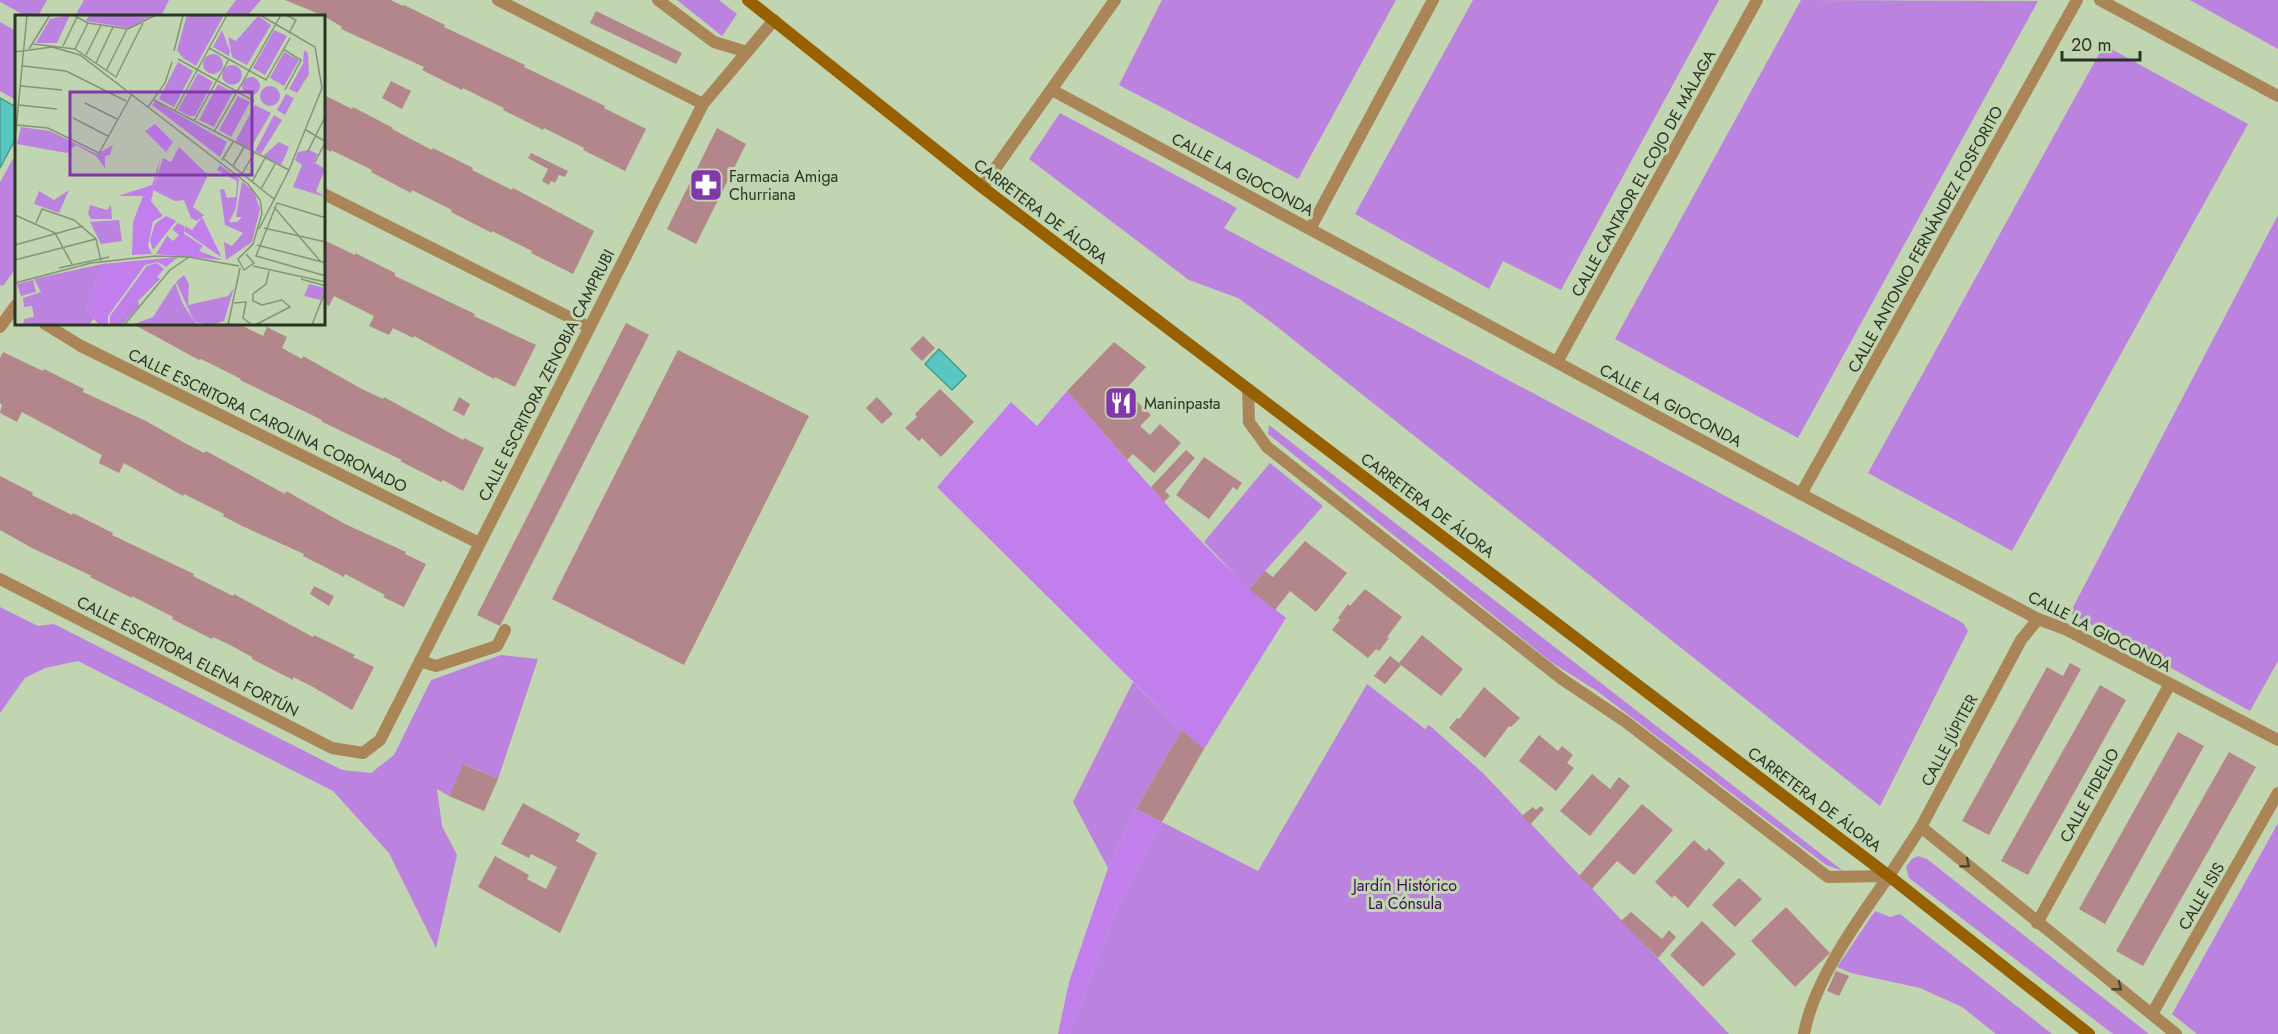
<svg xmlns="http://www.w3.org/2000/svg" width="2278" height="1034" viewBox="0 0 2278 1034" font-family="Jost,sans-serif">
<rect width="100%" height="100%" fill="#c1d5b0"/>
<g fill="#bb83df">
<path d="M0,0H47L38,16H26L0,2Z"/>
<path d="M84,0H169L161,16H75Z"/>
<path d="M236,0H261L247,16H224Z"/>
<path d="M677,0H719L737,14L722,36Z"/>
<path d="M1162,0H1396L1298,179L1119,85Z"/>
<path d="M1473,0H1719L1561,290L1503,261L1489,289L1355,214Z"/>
<path d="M1801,0L2038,1L1798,438L1615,339Z"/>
<path d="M2190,0H2278V49Z"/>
<path d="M0,22L16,31V100L0,91Z"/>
<path d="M2104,45L2248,124L2012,551L1868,473Z"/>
<path d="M1060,113L1237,208L1224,228L1963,623L1968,631L1880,806L1271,322L1238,298L1189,280L1029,159Z"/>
<path d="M13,159L16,161V268L3,286L0,285V182Z"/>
<path d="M2278,215V661L2250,711L2070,613Z"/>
<path d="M1269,425L1843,871L1826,865L1597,691L1551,662L1268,434Z"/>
<path d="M1270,463L1323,506L1249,589L1204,542Z"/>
<path d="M0,607L38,626L54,624L342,770L371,773L394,755L431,680L501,655L538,659L498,779L464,764L449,796L437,789L442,826L457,855L436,948L389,853L333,791L78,661L45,668L25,678L0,713Z"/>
<path d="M1133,682L1182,730L1136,809L1108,868L1073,802Z"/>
<path d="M1367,684L1425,729L1429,725L1483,773L1729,1034H1069L1117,908L1162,822L1258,871Z"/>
<path d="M2278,823V1034H2197L2172,1014Z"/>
<path d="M1918,856L1927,859L2149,1034H2113L1909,878L1906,867L1912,859Z"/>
<path d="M1875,911L1890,917L1900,914L2052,1034H1996L1962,1007L1920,988L1851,973L1837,967Z"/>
</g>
<g fill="#c37eed">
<path d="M1067,391C1136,470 1203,553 1286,618L1204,749L1182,730L937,487L1011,402L1037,426Z"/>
<path d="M1136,809L1162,822L1117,908L1069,1034H1058L1069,982L1108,868Z"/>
</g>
<g fill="#58c7c2" stroke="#4a9b93" stroke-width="1.5">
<path d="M0,98L16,107V138L0,168Z"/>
<path d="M939,349L966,376L952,390L925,364Z"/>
</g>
<g fill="#b3868b">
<path d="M285,0H391L403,6L404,5L445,25L444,27L525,65L524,67L605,106L604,108L646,129L625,171L583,150L584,148L544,128L543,130L503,110L504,108L483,98L463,88L462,90L422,70L424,67L341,29L342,27L324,16Z"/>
<path d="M596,11L682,53L676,64L590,23Z"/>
<path d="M391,81L411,91L402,109L382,98Z"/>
<path d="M324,95L352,109L353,107L393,128L392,129L432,150L433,148L473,168L472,170L512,190L513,188L594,231L573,274L531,253L532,251L492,231V233L451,212L452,210L412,190L411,193L371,172L372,170L331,150V152L324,148Z"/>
<path d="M717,128L746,144L696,244L667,229Z"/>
<path d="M531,153L568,171L565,177L559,175L555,183L551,181L549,185L542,181L548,169L528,158Z"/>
<path d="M324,240L355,255V253L395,273V276L475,314L474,316L536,345L515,387L495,377L494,379L414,336L413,338L393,328L389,335L369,326L374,316L334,296L329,306L324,303Z"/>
<path d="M626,323L649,335L500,626L477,615Z"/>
<path d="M133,324H239L263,336L267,327L287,337L282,348L302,359L303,356L362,389L383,399L384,397L463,440L464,438L484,448L463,491L443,480L441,482L400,461L402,460L339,430L321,421L322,420L240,380L241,379L201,359L199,360Z"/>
<path d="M923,336L935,348L922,361L910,349Z"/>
<path d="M1114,342L1146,367L1125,390L1151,415L1140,426L1150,435L1160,424L1181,443L1154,473L1133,454L1127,460L1067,391Z"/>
<path d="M678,350L809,416L684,665L552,599Z"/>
<path d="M3,352L43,371L44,369L84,389L83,392L146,421L183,442L204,453L206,451L285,494L286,491L345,524L406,552L405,554L426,564L404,607L383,597L385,595L345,574L344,577L323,566L303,556L304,554L242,526L223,516L224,514L184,494L183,496L124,463L119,473L99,463L102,455L22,412L17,422L0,413L2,405L0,403V358Z"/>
<path d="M940,389L974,422L941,457L922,438L919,441L905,428L917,417L915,414Z"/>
<path d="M459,397L470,404L464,416L453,410Z"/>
<path d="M877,397L893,414L882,424L866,408Z"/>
<path d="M1186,450L1195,458L1165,491L1170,496L1164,502L1151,487Z"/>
<path d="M1204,457L1242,483L1237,490L1233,487L1209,519L1176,495Z"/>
<path d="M0,476L33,493L32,495L72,515L73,513L113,533L112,535L194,574L193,576L233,596L234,594L313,637L314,635L355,655L353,657L374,667L352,710L313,687L293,677V680L252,659V657L232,646L213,637L212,639L172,619L173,617L132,596V598L90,577L92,576L32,548L0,530Z"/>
<path d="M1305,541L1347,573L1316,612L1290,591L1275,610L1249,589L1265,571L1273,577Z"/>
<path d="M314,586L334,596L329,606L310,594Z"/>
<path d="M1365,589L1402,617L1387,637L1389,638L1379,651L1376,649L1368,658L1332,630L1340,620L1338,618L1348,604L1350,606Z"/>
<path d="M1422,635L1463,669L1441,696L1401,665L1385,684L1374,676L1390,656L1399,663Z"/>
<path d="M2070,663L2081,669L1989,835L1962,821L2047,667L2063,676Z"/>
<path d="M2100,685L2126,700L2028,875L2001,861Z"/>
<path d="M1484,687L1520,718L1511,727L1509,726L1485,758L1449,728L1457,718L1459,719Z"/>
<path d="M1182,730L1204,749L1162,822L1136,809Z"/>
<path d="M2178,732L2204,746L2105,924L2079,909Z"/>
<path d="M1539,735L1558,751L1562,746L1573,755L1567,763L1574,768L1556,791L1519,761Z"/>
<path d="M2229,752L2256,767L2143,966L2116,951Z"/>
<path d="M463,764L498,779L484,811L449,796Z"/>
<path d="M1592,774L1610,789L1619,777L1630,786L1590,836L1560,811Z"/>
<path d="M523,803L580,834L576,841L597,853L560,933L478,887L495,856L529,875L527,879L546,889L557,867L531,854L529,858L501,844Z"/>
<path d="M1642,804L1673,830L1634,875L1617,861L1592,889L1579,876Z"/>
<path d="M1541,806L1544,809L1530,825L1522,816L1533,807L1536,810Z"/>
<path d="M1694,840L1706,851L1709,848L1725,863L1688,908L1674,895L1672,898L1655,882Z"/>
<path d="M1739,878L1762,899L1735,927L1712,905Z"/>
<path d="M1786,907L1830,953L1795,987L1751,941Z"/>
<path d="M1631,912L1662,939L1669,930L1676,937L1658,958L1621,921Z"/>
<path d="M1702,921L1736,954L1703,987L1670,955Z"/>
<path d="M1836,971L1849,976L1839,996L1827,991Z"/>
</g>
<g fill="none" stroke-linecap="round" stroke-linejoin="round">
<g stroke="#aa8558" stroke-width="12">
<path d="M658,0L714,42L747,52"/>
<path d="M0,327L16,305"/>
<path d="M1248,389L1249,422L1267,447L1562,679L1626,722L1828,877L1889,876"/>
<path d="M420,661L436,666L497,646L505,630"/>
<path d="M1804,1034C1813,982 1859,918 1889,876"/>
</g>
<g stroke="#aa8558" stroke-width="12">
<path d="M498,0L703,104"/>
<path d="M2100,0L2278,96"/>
<path d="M1052,90L1801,494L2038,619L2065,629L2278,740"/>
<path d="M982,187L1115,0"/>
<path d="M324,194L589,327"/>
<path d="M1310,229L1433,0"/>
<path d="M45,324L81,346L479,543"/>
<path d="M1557,362L1757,0"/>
<path d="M1801,494L2077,0"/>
<path d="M0,579L332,748L363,753L380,740L703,104L774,20"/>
<path d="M1921,827L2176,1034"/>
<path d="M1889,876L1921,827L2021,640L2038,619"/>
<path d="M2037,923L2170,684"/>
<path d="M2152,1014L2278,793"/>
</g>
<path stroke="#976000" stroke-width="12" d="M748,0L982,187L1889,876L2089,1034"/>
</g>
<defs><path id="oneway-chevron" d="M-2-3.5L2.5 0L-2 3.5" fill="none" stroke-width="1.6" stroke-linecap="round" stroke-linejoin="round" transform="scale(1.5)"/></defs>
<g stroke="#4b4832">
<use href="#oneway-chevron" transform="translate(1966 864) rotate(39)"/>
<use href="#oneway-chevron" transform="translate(2118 987) rotate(38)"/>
</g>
<defs>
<g id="pharmacy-square" transform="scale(1.725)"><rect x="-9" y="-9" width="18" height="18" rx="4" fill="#8238aa" stroke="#c1d5b0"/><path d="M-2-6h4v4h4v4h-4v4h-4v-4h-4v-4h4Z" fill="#fff"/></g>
<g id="restaurant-square" transform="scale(1.725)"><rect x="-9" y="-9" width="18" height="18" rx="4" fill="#8238aa" stroke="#c1d5b0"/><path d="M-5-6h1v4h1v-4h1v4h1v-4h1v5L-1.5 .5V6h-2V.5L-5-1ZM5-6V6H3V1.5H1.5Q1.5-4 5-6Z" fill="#fff"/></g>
</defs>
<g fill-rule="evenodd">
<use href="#pharmacy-square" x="706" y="185"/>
<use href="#restaurant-square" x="1121" y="403"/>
</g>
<g text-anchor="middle" stroke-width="6" stroke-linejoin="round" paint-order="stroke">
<g font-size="16" fill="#2b3325" stroke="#c1d5b0">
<text transform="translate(1643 173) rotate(-61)" y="6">CALLE CANTAOR EL COJO DE MÁLAGA</text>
<text transform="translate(1243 174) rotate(28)" y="6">CALLE LA GIOCONDA</text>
<text transform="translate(1041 211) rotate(37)" y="6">CARRETERA DE ÁLORA</text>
<text transform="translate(1925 239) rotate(-61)" y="6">CALLE ANTONIO FERNÁNDEZ FOSFORITO</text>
<text transform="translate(546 375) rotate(-63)" y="6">CALLE ESCRITORA ZENOBIA CAMPRUBI</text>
<text transform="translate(1671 405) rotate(28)" y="6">CALLE LA GIOCONDA</text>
<text transform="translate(268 420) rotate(26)" y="6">CALLE ESCRITORA CAROLINA CORONADO</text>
<text transform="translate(1428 505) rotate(37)" y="6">CARRETERA DE ÁLORA</text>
<text transform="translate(2100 631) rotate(27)" y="6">CALLE LA GIOCONDA</text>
<text transform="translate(188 656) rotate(27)" y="6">CALLE ESCRITORA ELENA FORTÚN</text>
<text transform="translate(1949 740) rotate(-62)" y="6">CALLE JÚPITER</text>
<text transform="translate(2089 795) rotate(-61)" y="6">CALLE FIDELIO</text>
<text transform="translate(1815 799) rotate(37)" y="6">CARRETERA DE ÁLORA</text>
<text transform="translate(2201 896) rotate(-60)" y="6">CALLE ISIS</text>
</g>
<g font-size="16" fill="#2b3325" stroke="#c1d5b0" text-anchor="start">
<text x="729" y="182">Farmacia Amiga<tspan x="729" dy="18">Churriana</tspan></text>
<text x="1144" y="409">Maninpasta</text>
</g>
<g font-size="16" fill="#3c0e54" stroke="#c1d5b0">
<text x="1405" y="891">Jardín Histórico<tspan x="1405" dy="18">La Cónsula</tspan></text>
</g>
</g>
<g transform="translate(15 15)">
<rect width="310" height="310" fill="#c1d5b0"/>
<path d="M55,0L42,28H21L35,4ZM74,0L136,1L114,13L71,6ZM172,0H209L181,51L168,43L162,35ZM243,1L256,10L232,50L217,42L213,22L221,26ZM207,15L215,36L214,41L198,32ZM259,15L272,21L250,60L238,53ZM289,35L293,38L294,59L282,78L274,74L288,49ZM269,37L284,45L269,71L255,63ZM188 49a10 10 0 1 1 20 0a10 10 0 1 1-20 0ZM163,47L178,56L159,92L144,84ZM207 60a10 10 0 1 1 20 0a10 10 0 1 1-20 0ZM183,58L198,67L180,101H174L163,95ZM227 71a9 9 0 1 1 18 0a9 9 0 1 1-18 0ZM203,69L218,77L199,112L184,105ZM245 81a10 10 0 1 1 20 0a10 10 0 1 1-20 0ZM271,79L279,83L270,100L262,95ZM223,81L235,87L216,122L204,115ZM140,86L212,127L205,142L137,90ZM240,90L256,98L235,134L220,127ZM259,100L267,105L246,139L240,136ZM6,112L35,116L82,139L98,130L95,140L90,141V153L81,141L61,130L52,138L2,129ZM264,127L274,132L266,150L248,141ZM164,132L193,160L178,192L189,200L182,206L176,203L169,185L160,186L138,175L148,143L156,147ZM294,135L303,139L299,147L310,154L301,176L310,182L278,172L287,150L280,145L283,137ZM205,150L224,164L221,193L214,207H222L227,202H221L227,166L239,177L245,194L237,227L211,245L209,227L217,231L228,218L210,210L205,175L209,174L212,183L221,182L222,166L202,155ZM54,175L44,198L19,189L24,176L39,185ZM75,190L92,195L96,190L97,204H76L73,199ZM104,205L107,226L86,229L75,207ZM87,249L72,295L79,304L73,310H8L9,304L19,302L17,291L9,292L8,283L26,277L19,264ZM169,260L174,269L173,290L213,281L219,273L209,306L196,310L180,307L181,310H117L138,302L160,268L168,289L179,306L161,267ZM140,261L145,264L123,286L124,291L107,310H100ZM18,265L21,277L6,281L2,269ZM294,269L309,273L306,285L289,281Z" fill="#bb83df"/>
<path d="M140,109L158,127L151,137L130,116ZM146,142L136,186L148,201L138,206L133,231L137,239L117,240L118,207L128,181H103L137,170ZM151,201L161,206L138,235L135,225L140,209ZM187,202L205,239L206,242L169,216L170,211L177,215ZM163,208L169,211V219L188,231L184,236L208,245L141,239L152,221L158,226L164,220L157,214ZM163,242L151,252L143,247L130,250L93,301V310H84L72,295L87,249ZM142,248L149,254L100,310H95V301L132,251Z" fill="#c37eed"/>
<path fill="none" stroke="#859478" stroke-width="1.5" d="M58,0L73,8L113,14L141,0M271,0L281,5L274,18M18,29L60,34L101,62L128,8M48,31L62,2M194,33L251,65L275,23M14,34L35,0M60,34L73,8M268,34L286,45L270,75M159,36L168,0M0,37L37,32L65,40L233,169L245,185L247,198L238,229L223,244L229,255L239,248L231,239M71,40L86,10M163,44L239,86M81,48L98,12M8,51L51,56L111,86M91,56L112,14M6,71L47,75M139,85L274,155M70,88L102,104M4,90L42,94M133,92L150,68L157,47M160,96L212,0M58,103L93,121M179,106L214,44M2,110L33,113L84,138L117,79M291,115L311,127M199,117L266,0M0,125L12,0M292,138L311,100M209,144L260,185M207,145L218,127M300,147L311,126M218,151L229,132M227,159L239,138M237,167L250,143M246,174L260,149M262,188L241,241L311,261M262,188L311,203M259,192L306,247M0,200L40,218L57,249M21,208L27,194L59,205L81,224L86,246M249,213L311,227M244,214L274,155L307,73L300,32L245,0M0,230L68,211M242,230L311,248M0,245L81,224M238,251L311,267M44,253L94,242M286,264L311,271M0,268L76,248L140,241L174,242L224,251M219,288L231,287L228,303L237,310M109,310L155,255L174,242M213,310L225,253M240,310L275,292L267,285L247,290L238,286V279L251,269L254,256M297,310L311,274"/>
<path fill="#8238aa" fill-opacity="0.15" stroke="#8238aa" stroke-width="3" d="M55,77H237V160H55Z"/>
<rect width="310" height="310" fill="none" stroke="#2b3325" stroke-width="3"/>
</g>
<path d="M2062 51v9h78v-9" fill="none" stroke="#2b3325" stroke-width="3"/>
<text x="2071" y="51" font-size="18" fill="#2b3325" stroke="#c1d5b0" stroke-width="4.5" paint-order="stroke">20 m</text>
</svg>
